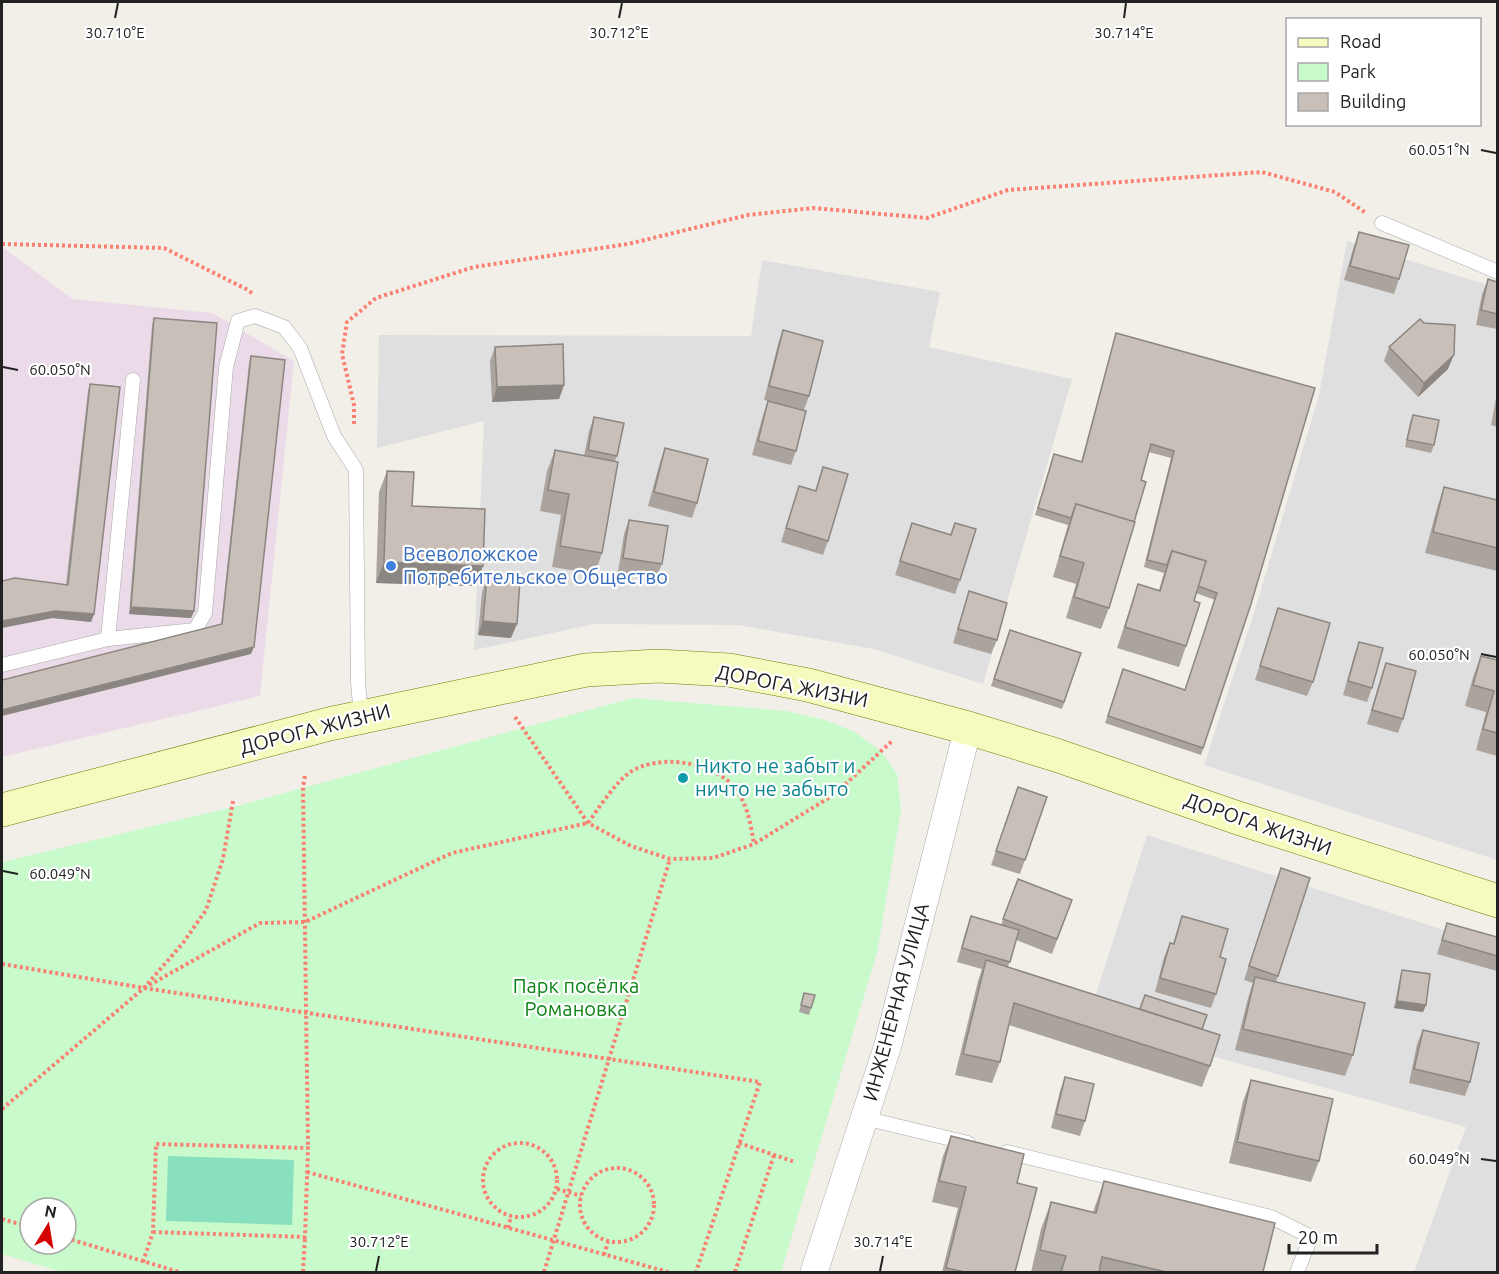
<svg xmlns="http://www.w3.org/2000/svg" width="1499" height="1274" viewBox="0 0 1499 1274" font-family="Ubuntu,sans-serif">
<rect width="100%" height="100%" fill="#f2efe9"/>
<g fill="#e0dfdf">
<path d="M1347,241L1497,288V860L1204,765L1254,613L1319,395Z"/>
<path d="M762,260L940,292L929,347L1072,379L983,684L874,649L738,625L594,624L474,650L484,421L377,448L379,335L751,336Z"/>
<path d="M1147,835L1497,947V1272H1414L1466,1127L1212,1056L1089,1016Z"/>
</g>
<path fill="#ebdbe8" d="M2,247L73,299L212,313L294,361L260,696L2,757Z"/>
<path fill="#c8facc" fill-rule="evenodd" d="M633,698L787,711L825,720L855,732L881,751L897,774L901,810L877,953L781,1272H62L2,1254V862L233,807ZM30,1208H66V1244H30Z"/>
<path fill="#88e0be" d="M168,1156L294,1160L292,1225L166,1221Z"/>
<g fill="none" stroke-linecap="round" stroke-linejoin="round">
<g stroke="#a9a9a9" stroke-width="15">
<g id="lane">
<path d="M1382,223L1498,272"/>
<path d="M108,639L133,380"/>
<path d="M2,665L108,639L195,630L205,613L226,367L238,321L255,316L284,327L300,348L334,436L356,470L358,682L361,717"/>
<path d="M864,1118L968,1143"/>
<path d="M1007,1152L1271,1217L1311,1237L1297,1272"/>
</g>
</g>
<g stroke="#a9a9a9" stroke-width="28">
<path id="street" d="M814,1272L888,1045L968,728"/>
</g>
<g stroke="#707d05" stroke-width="34">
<path id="secondary" d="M2,810L329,724L586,670L658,666L729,670L808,685L968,728L1056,755L1235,817L1498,901"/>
</g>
<g stroke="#fa8072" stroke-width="4" stroke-dasharray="3 3" stroke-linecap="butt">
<path d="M2,244L164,248L248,290L253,294"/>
<path d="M354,424V405L342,354L347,322L376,298L474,267L628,244L748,215L813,208L927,218L1008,190L1262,172L1335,192L1366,213"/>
<path d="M515,717L588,823L631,846L670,859L713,858L754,844L835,794L892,741"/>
<path d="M305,776L303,787L308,1148"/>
<path d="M2,964L144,988L760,1082L696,1272"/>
<path d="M144,988L260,923L305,922L452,853L588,823C598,809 615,783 629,773C657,753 713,761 735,788C747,803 751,825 754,844"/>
<path d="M2,1109L144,988L183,943L206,910L223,859L233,801"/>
<path d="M739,1143L795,1162"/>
<circle cx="520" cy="1180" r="37"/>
<circle cx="617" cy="1205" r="37"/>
<path d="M307,1172L668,1272"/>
<path d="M557,1189L581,1196"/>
<path d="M2,1219L30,1227"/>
<path d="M508,1228L511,1216"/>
<path d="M66,1238L179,1272"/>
<path d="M604,1255L608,1242"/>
<path d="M143,1262L153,1232L156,1144L308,1148L305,1237L153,1232"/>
<path d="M303,1272L305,1237"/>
<path d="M544,1272L670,859"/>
<path d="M735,1272L774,1155"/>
</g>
<use href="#lane" stroke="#fff" stroke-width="14"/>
<use href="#street" stroke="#fff" stroke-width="27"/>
<use href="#secondary" stroke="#f7fabf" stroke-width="33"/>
</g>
<g fill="#aba49e">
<path d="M1359,232L1399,279L1394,294L1344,280L1354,246Z"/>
<path d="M1488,279L1497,282V329L1476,325L1482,294Z"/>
<path d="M154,318L194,611L191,618L129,614L152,325Z"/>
<path d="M783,330L809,396L804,410L764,400L778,344Z"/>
<path d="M1116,333L1251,604L1201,755L1105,723L1123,669L1185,690L1215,600L1196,593L1194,601L1186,646L1179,667L1117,648L1131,605L1138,584L1159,590L1164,573L1144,567L1171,458L1149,452L1109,608L1101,629L1066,618L1076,584L1053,577L1068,525L1035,515L1052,461L1081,462Z"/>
<path d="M495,347L564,385L559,399L492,402L490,361Z"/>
<path d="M1389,347L1448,369L1418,397L1384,361Z"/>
<path d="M251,356V654L221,625L249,363Z"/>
<path d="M90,384L94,614L91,622L53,618L66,584L88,391Z"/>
<path d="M1497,393V427L1491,425Z"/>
<path d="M768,401L796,451L791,465L752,455L763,415Z"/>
<path d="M1413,415L1434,445L1431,453L1405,447L1410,422Z"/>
<path d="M594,417L617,456L615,461L602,553L595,574L552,567L561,515L540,511L547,471L555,450L584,456L589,431Z"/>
<path d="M665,448L697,503L692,518L648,506L660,462Z"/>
<path d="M823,467L828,541L823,555L781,542L799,486L815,491Z"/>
<path d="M387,471L412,506L475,586L376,583L379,492Z"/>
<path d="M1444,487L1497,500V571L1425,553L1437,508Z"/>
<path d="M629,520L662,564L656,578L618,572L624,534Z"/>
<path d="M912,523L950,535L955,523L960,580L955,594L895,575Z"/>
<path d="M487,577L511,638L478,635L482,592Z"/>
<path d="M969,591L997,640L991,654L953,643Z"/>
<path d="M1278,608L1313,682L1307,696L1255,680Z"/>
<path d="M1010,630L1081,653L1062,709L991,686Z"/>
<path d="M1359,642L1372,688L1367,702L1343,695L1354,656Z"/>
<path d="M1481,656L1497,660V756L1476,750L1486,712L1465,706L1473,677Z"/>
<path d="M1386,663L1403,719L1398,733L1367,724L1381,677Z"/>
<path d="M1018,787L1047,797L1020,874L991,865Z"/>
<path d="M1281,868L1310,878L1276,982L1353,1055L1345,1076L1235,1050L1248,998L1253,983L1244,980Z"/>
<path d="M1018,879L1072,900L1052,954L1016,940L1008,967L1139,1009L1145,995L1202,1030L1210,1066L1202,1087L1009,1025L1000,1062L992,1083L955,1075L978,981L982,969L957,962L966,930L971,916L1001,925Z"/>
<path d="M1182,916L1220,957L1216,994L1211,1008L1155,992L1164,957L1170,943L1173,944Z"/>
<path d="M1447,923L1497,937V971L1437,954Z"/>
<path d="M1402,970L1426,1005L1423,1012L1394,1008L1400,977Z"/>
<path d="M804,993L811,1008L809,1015L799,1012Z"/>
<path d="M1423,1030L1470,1082L1465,1096L1409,1083L1417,1044Z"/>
<path d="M1065,1077L1085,1121L1080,1136L1051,1128L1060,1091Z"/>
<path d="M1251,1080L1319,1161L1311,1182L1229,1163L1243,1101Z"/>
<path d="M951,1136L1017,1183L1015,1272H942L958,1208L932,1202L943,1156Z"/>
<path d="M1104,1181L1263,1272H1031L1041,1229L1051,1202L1093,1212Z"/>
</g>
<g fill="#8b8681">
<path d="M1454,355L1448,369L1418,397L1424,383Z"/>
<path d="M564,385L559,399L492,402L497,387Z"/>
<path d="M384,562L483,566L475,586L376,583Z"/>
<path d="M131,607L194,611L191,618L129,614Z"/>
<path d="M55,611L94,614L91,622L53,618L2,628V621Z"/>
<path d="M483,621L517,624L511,638L478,635Z"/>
<path d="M254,647L251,654L2,716V710Z"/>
<path d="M1397,1001L1426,1005L1423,1012L1394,1008Z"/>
</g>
<g fill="#c7bfb8" stroke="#8b8681" stroke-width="1.5">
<path d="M1359,232L1409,245L1399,279L1350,266Z"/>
<path d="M1488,279L1497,282V314L1481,310Z"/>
<path d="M154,318L217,323L194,611L131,607Z"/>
<path d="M1420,319L1424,323L1455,325L1454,355L1424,383L1389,347Z"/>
<path d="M783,330L823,341L809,396L769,386Z"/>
<path d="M1116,333L1315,388L1251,604L1203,748L1108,716L1123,669L1185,690L1217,593L1198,586L1206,561L1172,551L1167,565L1147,560L1174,451L1151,444L1141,480L1146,482L1134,522L1076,504L1071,518L1038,508L1054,454L1082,462Z"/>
<path d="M563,344L564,385L497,387L495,347Z"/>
<path d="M251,356L285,360L254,647L2,710V680L222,624Z"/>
<path d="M90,384L120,387L94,614L55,611L2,621V581L15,578L68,585Z"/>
<path d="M768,401L806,411L796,451L758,441Z"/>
<path d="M1413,415L1439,420L1434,445L1407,440Z"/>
<path d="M594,417L624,423L617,456L588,450Z"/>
<path d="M665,448L708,459L697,503L654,492Z"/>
<path d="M555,450L618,462L602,553L560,546L569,494L548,490Z"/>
<path d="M823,467L848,474L828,541L786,528L799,486L816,491Z"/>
<path d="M387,471L414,472L412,506L485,509L483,566L384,562Z"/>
<path d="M1444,487L1497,500V548L1433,532Z"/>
<path d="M1076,504L1135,522L1109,608L1074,597L1084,563L1060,556Z"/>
<path d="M629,520L668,526L662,564L623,558Z"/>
<path d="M912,523L951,535L955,523L976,529L960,580L900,561Z"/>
<path d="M1172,551L1206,561L1194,601L1200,603L1186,646L1125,627L1138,584L1160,591Z"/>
<path d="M487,577L520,580L517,624L483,621Z"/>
<path d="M969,591L1007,603L997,640L958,629Z"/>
<path d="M1278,608L1330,623L1313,682L1260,666Z"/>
<path d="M1010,630L1081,653L1064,702L994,679Z"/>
<path d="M1359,642L1383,648L1372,688L1348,681Z"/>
<path d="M1481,656L1497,660V733L1483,729L1494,691L1473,685Z"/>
<path d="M1386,663L1416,671L1403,719L1372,710Z"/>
<path d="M1018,787L1047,797L1025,860L996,851Z"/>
<path d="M1281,868L1310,878L1278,976L1249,966Z"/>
<path d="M1018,879L1072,900L1057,939L1003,919Z"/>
<path d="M971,916L1019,930L1010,962L962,948Z"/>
<path d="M1182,916L1228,929L1220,957L1226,959L1216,994L1160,978L1170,943L1174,944Z"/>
<path d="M1447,923L1497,937V956L1442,940Z"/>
<path d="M986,960L1220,1035L1210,1066L1014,1003L1000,1062L963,1054Z"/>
<path d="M1402,970L1430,974L1426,1005L1397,1001Z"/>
<path d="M1255,977L1365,1003L1353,1055L1243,1029Z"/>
<path d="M804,993L815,995L811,1008L801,1005Z"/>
<path d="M1145,995L1207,1015L1202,1029L1140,1009Z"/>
<path d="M1423,1030L1479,1043L1470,1082L1414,1069Z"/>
<path d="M1065,1077L1094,1084L1085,1121L1056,1114Z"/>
<path d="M1251,1080L1333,1099L1319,1161L1237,1142Z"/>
<path d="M951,1136L1024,1154L1017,1183L1037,1188L1015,1272H965L946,1268L966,1187L939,1181Z"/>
<path d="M1104,1181L1275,1223L1263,1272H1166L1102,1257L1099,1272H1061L1066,1256L1040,1250L1051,1202L1096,1213Z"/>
</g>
<path fill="none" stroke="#222" stroke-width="2" d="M115,18L118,3M619,18L622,3M1124,18L1126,3M1481,150L1496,153M3,367L18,370M1481,654L1496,657M3,871L18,874M1481,1159L1496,1161M376,1271L379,1256M880,1271L883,1256"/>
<circle fill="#3f7fe0" stroke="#fff" stroke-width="2" cx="391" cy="566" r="6"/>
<circle fill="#0f9aa8" stroke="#fff" stroke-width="2" cx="683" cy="778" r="6"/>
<g text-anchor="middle" stroke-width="4.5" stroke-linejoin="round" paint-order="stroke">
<g font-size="20" fill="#366cbe" stroke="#fff" text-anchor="start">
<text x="403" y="561">Всеволожское<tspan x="403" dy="23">Потребительское Общество</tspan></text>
</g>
<g font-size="20" fill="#222" stroke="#fff">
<text transform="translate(792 686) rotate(11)" y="7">ДОРОГА ЖИЗНИ</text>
<text transform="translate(315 729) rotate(-14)" y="7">ДОРОГА ЖИЗНИ</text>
<text transform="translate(1258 824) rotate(19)" y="7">ДОРОГА ЖИЗНИ</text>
<text transform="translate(896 1002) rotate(-75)" y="7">ИНЖЕНЕРНАЯ УЛИЦА</text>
</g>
<g font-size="20" fill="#0d838f" stroke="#fff" text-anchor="start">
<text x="695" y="773">Никто не забыт и<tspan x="695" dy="23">ничто не забыто</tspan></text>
</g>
<g font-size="20" fill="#0c8416" stroke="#fff">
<text x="576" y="993">Парк посёлка<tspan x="576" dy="23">Романовка</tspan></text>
</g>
</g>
<g font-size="15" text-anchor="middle" fill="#222" stroke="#fff" stroke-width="4.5" stroke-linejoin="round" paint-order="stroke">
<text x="115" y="38">30.710°E</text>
<text x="619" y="38">30.712°E</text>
<text x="1124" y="38">30.714°E</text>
<text x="1439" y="155">60.051°N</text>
<text x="60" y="375">60.050°N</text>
<text x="1439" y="660">60.050°N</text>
<text x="60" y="879">60.049°N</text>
<text x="1439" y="1164">60.049°N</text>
<text x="379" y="1247">30.712°E</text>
<text x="883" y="1247">30.714°E</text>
</g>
<rect width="1499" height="1274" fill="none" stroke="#222222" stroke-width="6"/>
<rect x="1286" y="18" width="195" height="108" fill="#ffffff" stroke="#a7a7a7" stroke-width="1.5"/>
<rect x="1298" y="38" width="30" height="9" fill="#f7fabf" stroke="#a7a7a7" stroke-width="1.5"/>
<text x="1340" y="48" font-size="18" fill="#222222">Road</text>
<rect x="1298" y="63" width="30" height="18" fill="#c8facc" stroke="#a7a7a7" stroke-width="1.5"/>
<text x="1340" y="78" font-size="18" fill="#222222">Park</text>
<rect x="1298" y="93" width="30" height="18" fill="#c7bfb8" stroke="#a7a7a7" stroke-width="1.5"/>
<text x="1340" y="108" font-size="18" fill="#222222">Building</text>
<g transform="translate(48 1226) rotate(11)"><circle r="28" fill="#ffffff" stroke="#a7a7a7" stroke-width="1.5"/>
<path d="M0-4.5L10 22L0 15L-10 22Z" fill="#d40000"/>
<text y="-9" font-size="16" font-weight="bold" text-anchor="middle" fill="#222222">N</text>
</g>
<path d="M1289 1244v9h88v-9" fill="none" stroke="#222222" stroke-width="3"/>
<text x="1298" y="1244" font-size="18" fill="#222222" stroke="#ffffff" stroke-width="4.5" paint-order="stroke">20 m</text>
</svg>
